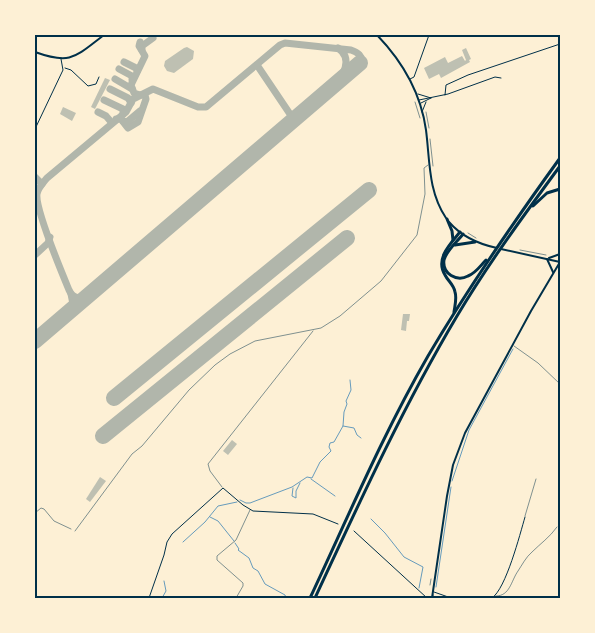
<svg xmlns="http://www.w3.org/2000/svg" width="595" height="633" viewBox="0 0 595 633" font-family="Inter,sans-serif">
<rect width="100%" height="100%" fill="#fdf0d5"/>
<g fill="none" stroke-linecap="round" stroke-linejoin="round">
<g stroke="#669bbc" stroke-width="1">
<path d="M343,426L354,428L357,435L361,438"/>
<path d="M311,479L335,496"/>
<path d="M452,481L469,430L513,349"/>
<path d="M293,488L292,496L296,498V491L300,483"/>
<path d="M240,500L246,503H250L292,487L307,477L312,478L320,462L331,451L329,447L330,443L334,442L343,426L344,412L347,404L346,401L351,390L350,380"/>
<path d="M210,517L218,521L234,541"/>
<path d="M371,519L385,533L404,557L423,567L419,588"/>
<path d="M183,542L205,522L218,506L237,502"/>
<path d="M235,543L239,549L238,550L249,558L253,568L258,571L265,584L285,595L286,598"/>
<path d="M436,587L451,487"/>
<path d="M162,598L166,591L164,581"/>
</g>
<g stroke="#b1b6ab" stroke-width="7">
<path d="M142,50V46L153,38"/>
<path d="M124,62L136,68L137,71"/>
<path d="M257,65L294,120"/>
<path d="M119,69L132,76V80"/>
<path d="M115,79L132,89"/>
<path d="M332,87C343,77 354,59 338,48"/>
<path d="M110,89L128,98L131,103"/>
<path d="M140,95L134,93L131,85L145,56L139,46L140,42"/>
<path d="M104,100L123,109V114"/>
<path d="M98,112L106,116L112,123"/>
<path d="M116,119H121L128,128L138,122L146,99L145,95H141"/>
<path d="M123,121L127,122L140,111"/>
<path d="M35,177L42,184"/>
<path d="M35,255L48,243L50,237"/>
<path d="M89,295C81,300 73,299 69,290C62,273 35,209 37,194C38,188 43,183 47,178L126,112L133,99L153,89L198,107H206L280,45L285,43L351,50C357,52 364,56 360,63"/>
<path d="M70,311L73,304L71,294"/>
</g>
<g stroke="#b1b6ab" stroke-width="16">
<path d="M35,341L360,63"/>
<path d="M114,398L369,190"/>
<path d="M103,436L347,238"/>
</g>
</g>
<g fill="#bec0b2">
<path d="M187,47L194,51L193,59L174,73L167,71L164,66L165,61L184,48Z"/>
<path d="M466,48L471,59L469,60L470,62L441,78L439,74L429,79L424,68L445,57L448,63L462,56L465,61L466,60L462,50Z"/>
<path d="M105,78L110,80L95,109L91,107Z"/>
<path d="M63,107L76,113L72,121L60,114Z"/>
<path d="M403,314H410L409,321H407L406,331L401,330Z"/>
<path d="M232,440L237,444L228,455L223,451Z"/>
<path d="M100,477L106,481L90,502L86,499Z"/>
</g>
<g fill="none" stroke-linecap="round" stroke-linejoin="round">
<g stroke="#003049" stroke-width="0.5">
<path d="M415,102L420,118"/>
<path d="M426,112L429,128"/>
<path d="M430,139L433,166"/>
<path d="M468,233L476,238"/>
<path d="M520,250L546,255"/>
<path d="M35,513L41,508L44,509L54,521L71,529"/>
<path d="M430,585L431,579"/>
</g>
<g stroke="#003049" stroke-width="0.5">
<path d="M514,346L538,363L560,384"/>
<path d="M222,487L210,471L208,464L313,331"/>
<path d="M525,516L536,479"/>
<path d="M75,531L132,454L142,446L189,390L215,365L230,354L255,341L321,328L340,316L381,281L417,235L425,194L424,168L428,165"/>
<path d="M433,594L434,598"/>
<path d="M496,596C510,596 511,581 518,571C522,565 526,557 532,552C540,544 550,537 557,527"/>
<path d="M236,598L243,586V583L217,560V556L236,540L250,510"/>
</g>
<g stroke="#003049" stroke-width="1">
<path d="M65,68L71,70L88,86L96,84L99,77"/>
<path d="M410,79L414,77L429,35"/>
<path d="M418,94L431,98"/>
<path d="M445,95L446,85L468,75L560,44"/>
<path d="M419,100L448,94L495,77L501,78"/>
<path d="M421,103L431,98"/>
<path d="M422,112L426,102"/>
<path d="M35,129L63,70L61,59"/>
<path d="M354,531L427,598"/>
<path d="M434,592L451,598"/>
<path d="M149,598L164,555L167,542L172,534L223,488L243,505L253,511L313,514L338,524"/>
<path d="M492,598C506,589 520,534 525,517"/>
</g>
<g stroke="#003049" stroke-width="2">
<path d="M377,35C402,61 421,94 426,130C430,161 428,191 446,218"/>
<path d="M35,52C71,65 75,57 104,35"/>
<path d="M449,222C462,237 478,244 497,248"/>
<path d="M501,249L560,262"/>
<path d="M549,258L560,254"/>
<path d="M547,259L553,272"/>
<path d="M432,598L447,496L453,465L465,433L531,311L560,262"/>
</g>
<g stroke="#003049" stroke-width="3">
<path d="M533,206L547,193L560,189"/>
<path d="M447,219L452,231L453,240"/>
<path d="M463,234C457,242 446,251 444,260C442,274 457,282 468,276C476,273 480,266 486,260"/>
<path d="M455,245L475,242"/>
<path d="M454,312C455,305 457,298 455,292C454,285 448,281 445,275C435,259 450,244 460,232"/>
<path d="M310,598C348,517 383,434 428,356C468,288 513,223 560,158"/>
<path d="M315,598C359,503 403,407 457,316C488,264 524,215 560,166"/>
</g>
</g>
<rect width="595" height="633" fill="none" stroke="#fdf0d5" stroke-width="72"/>
<rect x="36" y="36" width="523" height="561" fill="none" stroke="#003049" stroke-width="2"/>
</svg>
